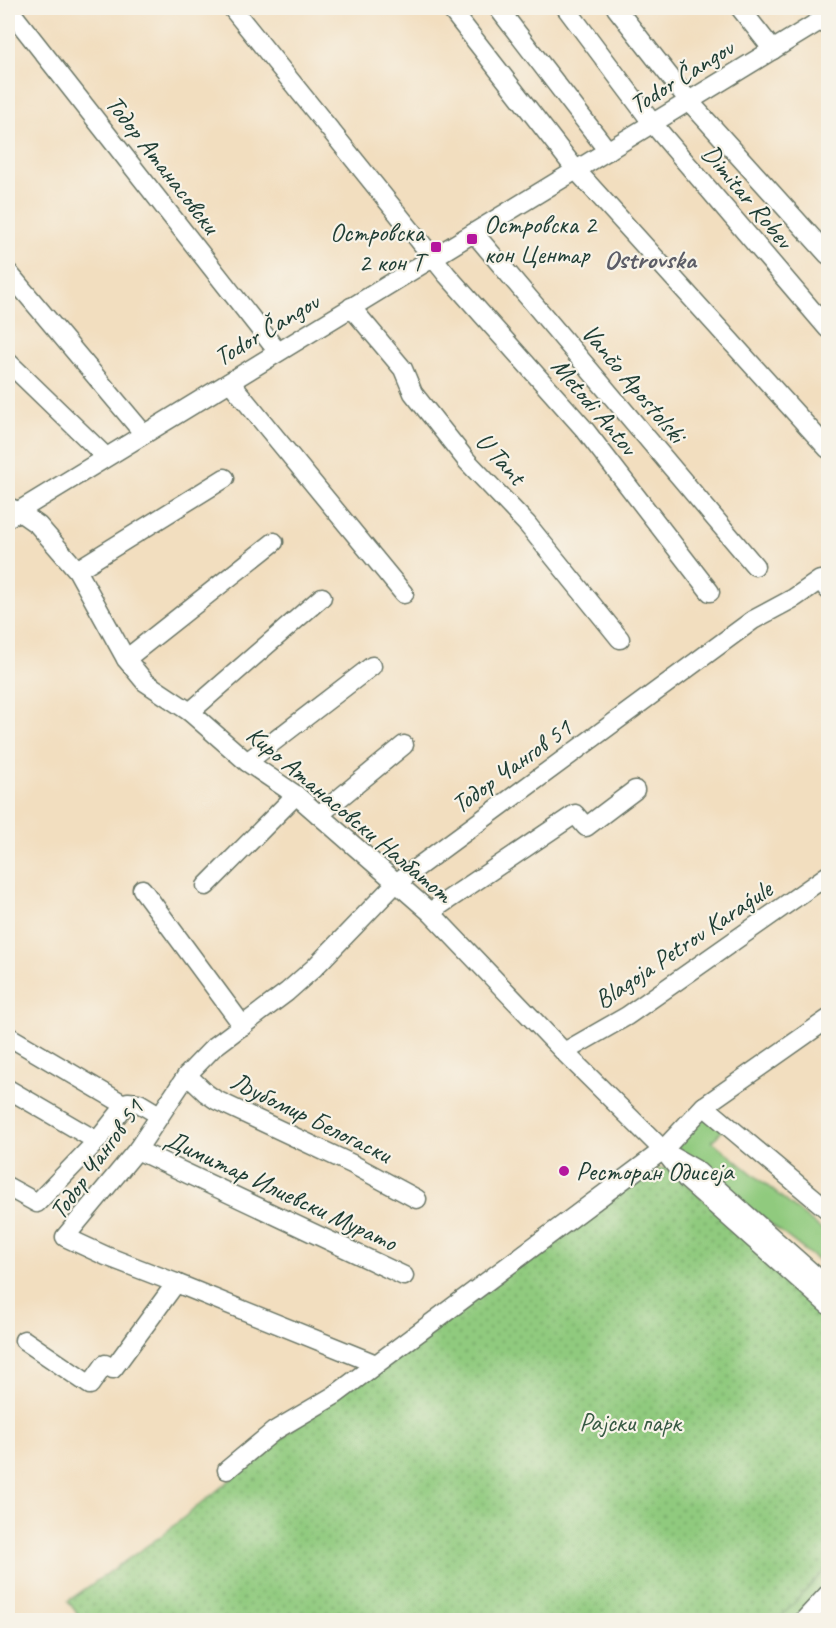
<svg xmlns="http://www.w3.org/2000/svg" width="836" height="1628" viewBox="0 0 836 1628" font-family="Caveat,sans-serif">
<defs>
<pattern id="park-dots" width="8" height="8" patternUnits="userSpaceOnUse" patternTransform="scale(1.5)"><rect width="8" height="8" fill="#90ca7e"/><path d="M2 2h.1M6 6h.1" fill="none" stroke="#75a568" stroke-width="1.8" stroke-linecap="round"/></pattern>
</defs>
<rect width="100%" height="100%" fill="#f7f3e8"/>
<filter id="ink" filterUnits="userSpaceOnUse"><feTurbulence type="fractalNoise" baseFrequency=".0167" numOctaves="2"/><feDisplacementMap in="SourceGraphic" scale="12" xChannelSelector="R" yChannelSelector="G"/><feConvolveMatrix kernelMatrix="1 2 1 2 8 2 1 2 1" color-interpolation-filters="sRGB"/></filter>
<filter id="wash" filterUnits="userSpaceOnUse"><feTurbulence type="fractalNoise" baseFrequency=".008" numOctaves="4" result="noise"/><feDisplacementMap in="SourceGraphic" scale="24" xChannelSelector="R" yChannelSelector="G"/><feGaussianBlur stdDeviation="1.35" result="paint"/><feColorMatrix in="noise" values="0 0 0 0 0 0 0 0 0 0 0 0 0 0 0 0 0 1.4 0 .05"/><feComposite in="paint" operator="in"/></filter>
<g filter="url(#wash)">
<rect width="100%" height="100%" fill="#f2debf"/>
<g fill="#90ca7e" stroke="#588459" stroke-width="1.5">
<path d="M701,1115L723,1130L712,1141L828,1235V1264L816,1259L679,1153L678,1145Z"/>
<path d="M828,1567V1620H778Z"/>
</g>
<path fill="url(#park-dots)" stroke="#588459" stroke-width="1.5" d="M668,1167L828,1313V1567L778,1620H82L68,1601L161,1536L335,1395L645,1172Z"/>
</g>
<g filter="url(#ink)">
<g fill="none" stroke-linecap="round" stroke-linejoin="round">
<g stroke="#697565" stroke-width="21">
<g id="minor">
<path d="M8,8L278,352"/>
<path d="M232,8L447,275L585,430L710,592"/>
<path d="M450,8L576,170L828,449"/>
<path d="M498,8L608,151"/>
<path d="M566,8L653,124L828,329"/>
<path d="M616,8L689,101L828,255"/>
<path d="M740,8L773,50"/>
<path d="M474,233L755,566"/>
<path d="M8,272L144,434"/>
<path d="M351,307L403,369L413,393L467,461L527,524L620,639"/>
<path d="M8,362L106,457"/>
<path d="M230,382L404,594"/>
<path d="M8,507L18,511L38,525L77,570L126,659L145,682L190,712L247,762L296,795L430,912L564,1052L663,1150L686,1179L828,1305"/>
<path d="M9,517L828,16"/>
<path d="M77,570L225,478"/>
<path d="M126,659L274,542"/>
<path d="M190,712L322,597"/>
<path d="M247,762L372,666"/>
<path d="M319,815L404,745"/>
<path d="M206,886L296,795"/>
<path d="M142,889L243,1026"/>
<path d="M430,912L575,814L586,827L635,790"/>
<path d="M8,1036L125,1105"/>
<path d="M564,1052L627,1016L828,875"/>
<path d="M187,1075L206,1093L216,1100L352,1164L417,1199"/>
<path d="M8,1089L97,1141"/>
<path d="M704,1106L828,1019"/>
<path d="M137,1150L404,1276"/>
<path d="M674,1157L695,1169L828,1287"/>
<path d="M8,1187L37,1203L97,1141L128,1102L139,1103L159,1115"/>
<path d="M176,1283L376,1364"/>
<path d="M24,1340L90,1385L105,1364L113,1369L176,1283L106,1256L65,1237L137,1150L187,1075L214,1047L287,992L314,968L396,883L753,620L794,598L820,580L828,590"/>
<path d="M227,1470L274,1431L335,1395L663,1150L704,1106L828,1210"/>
<path d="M804,1620L828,1594"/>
</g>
</g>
<use href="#minor" stroke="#fff" stroke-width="18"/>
</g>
</g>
<g fill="#b5179e" stroke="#f7f3e8" stroke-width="2">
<rect x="466" y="233" width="12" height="12" rx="3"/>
<rect x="430" y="241" width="12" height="12" rx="3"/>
<circle cx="564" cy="1171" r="6"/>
</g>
<g text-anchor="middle" stroke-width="4.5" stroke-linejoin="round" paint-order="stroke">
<g font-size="26" fill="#1f3d34" stroke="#f7f3e8">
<text transform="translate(681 76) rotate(-32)" y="9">Todor Čangov</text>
<text transform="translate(163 164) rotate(52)" y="9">Тодор Атанасовски</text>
<text transform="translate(748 196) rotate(50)" y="9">Dimitar Robev</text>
<text transform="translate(266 329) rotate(-31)" y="9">Todor Čangov</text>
<text transform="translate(634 383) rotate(50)" y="9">Vančo Apostolski</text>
<text transform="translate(595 406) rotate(50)" y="9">Metodi Antov</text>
<text transform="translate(501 458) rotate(48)" y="9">U Tant</text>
<text transform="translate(511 766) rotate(-36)" y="9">Тодор Чангов 51</text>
<text transform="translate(350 814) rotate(40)" y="9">Киро Атанасовски Налбатот</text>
<text transform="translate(683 944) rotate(-34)" y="9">Blagoja Petrov Karaǵule</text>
<text transform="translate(311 1117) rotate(26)" y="9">Љубомир Белогаски</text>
<text transform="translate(96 1159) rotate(-54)" y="9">Тодор Чангов 51</text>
<text transform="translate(281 1190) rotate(25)" y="9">Димитар Илиевски Мурато</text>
</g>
<g font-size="26" fill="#1f3d34" stroke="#f7f3e8" text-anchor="start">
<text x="484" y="233">Островска 2<tspan x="484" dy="30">кон Центар</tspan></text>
<text x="424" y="241" text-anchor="end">Островска<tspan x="424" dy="30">2 кон T</tspan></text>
<text x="576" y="1180">Ресторан Одисеја</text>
</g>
<g font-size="26" fill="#365943" stroke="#f7f3e8">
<text x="630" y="1431">Рајски парк</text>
</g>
<g font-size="27" font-weight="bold" fill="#5c5d67" stroke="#f7f3e8">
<text x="650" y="268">Ostrovska</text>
</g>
</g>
<rect width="836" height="1628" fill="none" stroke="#f7f3e8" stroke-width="30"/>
</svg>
